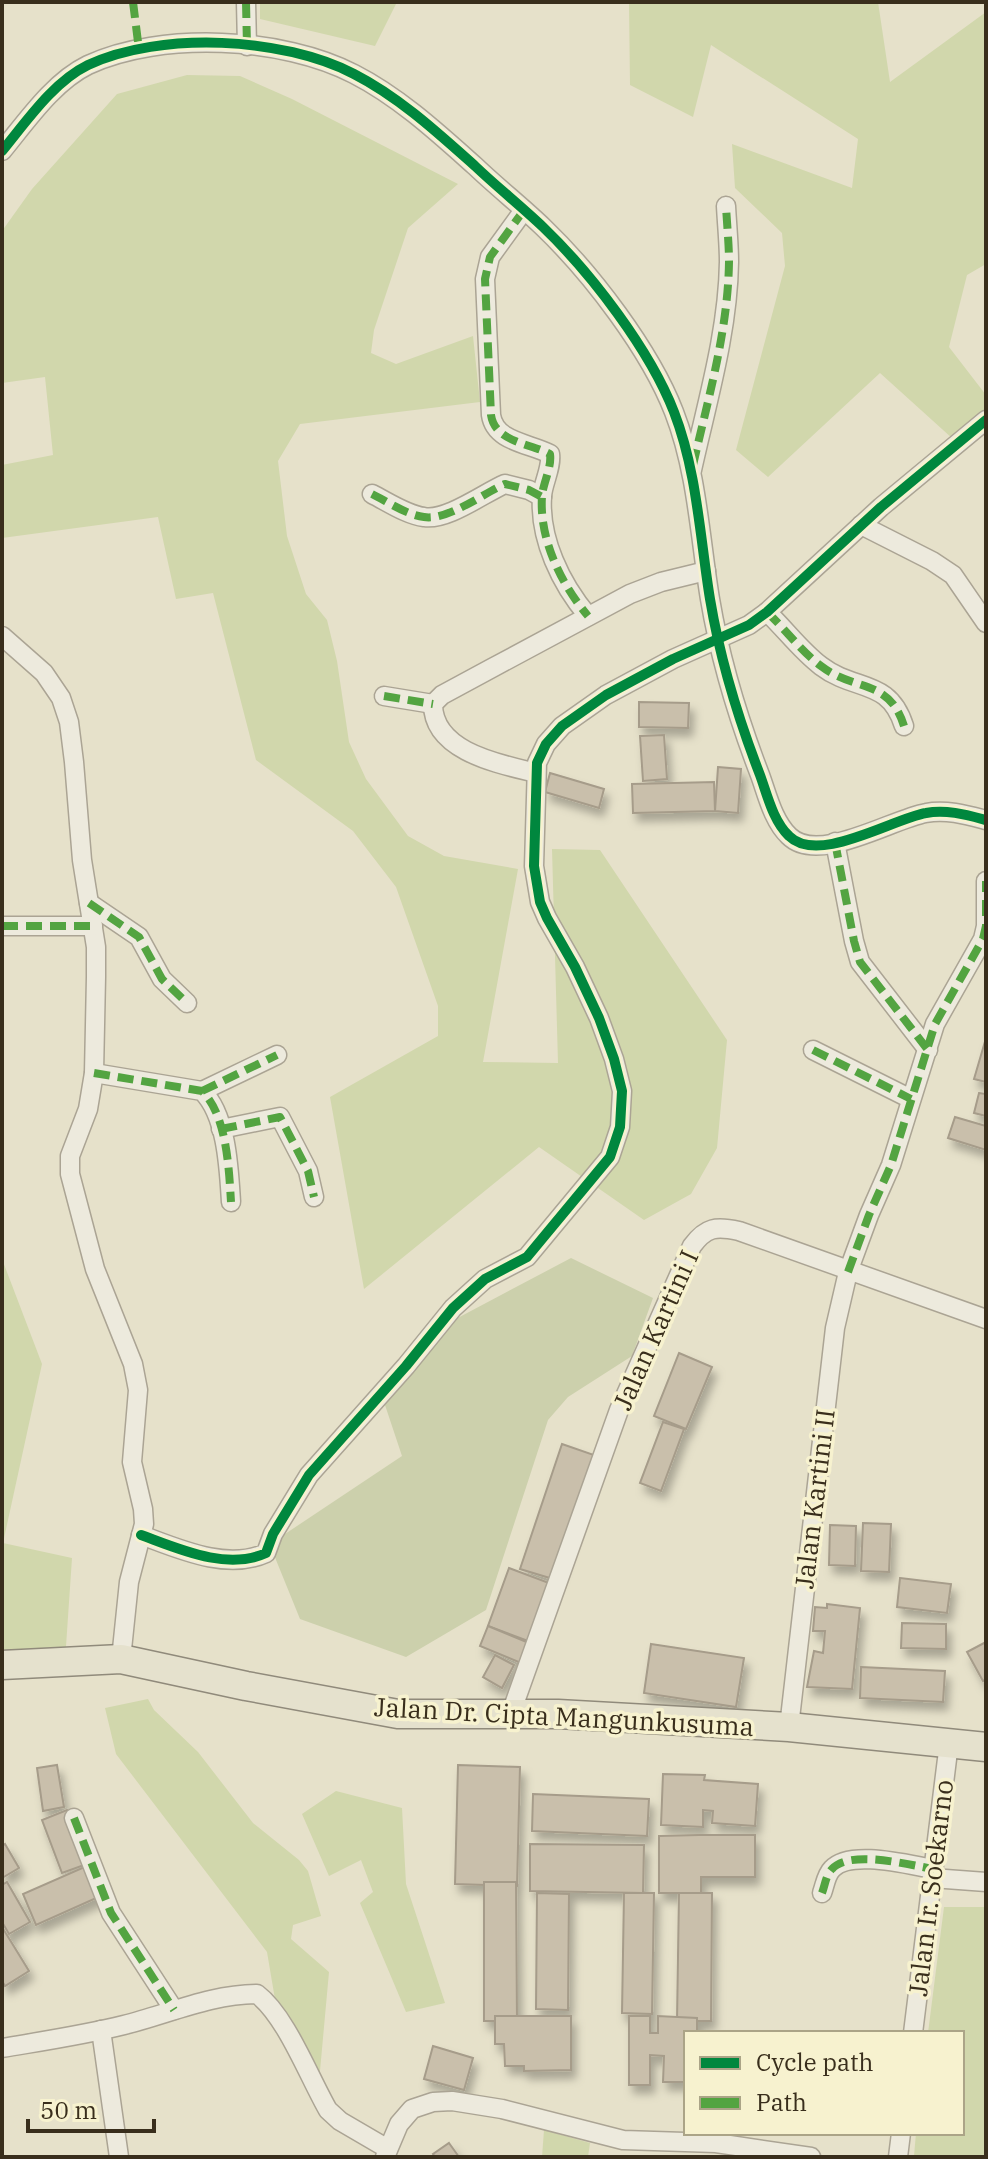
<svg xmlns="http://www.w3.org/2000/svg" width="988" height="2159" viewBox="0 0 988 2159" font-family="'IBM Plex Serif',serif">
<defs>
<filter id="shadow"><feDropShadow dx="4.5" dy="8" stdDeviation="4" flood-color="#0004"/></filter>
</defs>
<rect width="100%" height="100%" fill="#e6e1ca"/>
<g fill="#d1d7ac">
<path d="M260,2H397L375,46L260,19Z"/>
<path d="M629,2H878L890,82L986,12V264L967,275L949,347L986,395V411L953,439L880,373L768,477L736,450L785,266L782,233L735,188L732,144L852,188L858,139L711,45L693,117L630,85Z"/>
<path d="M187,75L240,76L292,99L458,184L408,228L374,330L371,353L396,364L473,336L480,402L300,424L278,461L287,536L306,594L327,620L337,661L349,742L366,779L408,836L444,856L518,869L483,1062L558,1063L552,849L600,850L727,1040L717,1148L691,1194L644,1220L539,1147L364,1289L330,1097L438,1036V1006L396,887L353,831L256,760L213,593L176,599L158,517L2,538V465L53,455L45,377L2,383V231L32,189L117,94Z"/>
<path d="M2,1259L42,1364L3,1543L72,1558L65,1661L2,1665Z"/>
<path d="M148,1699L154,1710L198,1752L253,1823L299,1860L308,1871L321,1916L293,1925L291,1939L329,1972L318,2093L278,2017L267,1952L116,1754L105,1708Z"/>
<path d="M336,1791L402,1808L406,1884L445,2003L406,2012L360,1903L373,1892L361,1860L329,1876L302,1814Z"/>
<path d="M944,1907H986V2155L914,2156L916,2133H962V2033H928Z"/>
<path d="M544,2130L590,2143L588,2157H542Z"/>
</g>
<path fill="#ccd0ac" d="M571,1258L653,1298L632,1356L568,1397L548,1420L486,1610L406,1657L300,1619L274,1555L282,1536L402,1456L385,1405L452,1321Z"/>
<g fill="#c9bfab" stroke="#a69c8a" stroke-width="2" filter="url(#shadow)">
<path d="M639,702L689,703L688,728L639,727Z"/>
<path d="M664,735L667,779L643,781L640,736Z"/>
<path d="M718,767L741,769L738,813L715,811Z"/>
<path d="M550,773L604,789L599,808L545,792Z"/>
<path d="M714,782L715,811L633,813L632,784Z"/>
<path d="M986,1038V1082L974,1079Z"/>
<path d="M979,1093L986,1094V1116L974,1113Z"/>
<path d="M955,1117L986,1126V1150L948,1138Z"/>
<path d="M679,1353L712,1367L686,1429L654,1416Z"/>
<path d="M663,1422L684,1429L661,1491L640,1483Z"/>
<path d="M562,1444L594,1455L553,1579L520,1569Z"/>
<path d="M863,1523L891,1524L889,1572L861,1571Z"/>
<path d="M830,1525L856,1526L855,1566L829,1565Z"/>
<path d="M509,1568L549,1583L528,1641L488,1626Z"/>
<path d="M900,1578L951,1584L947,1613L897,1607Z"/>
<path d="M827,1604L860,1608L852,1689L807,1687L814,1651L823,1653L825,1631H813L815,1607L827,1608Z"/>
<path d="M902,1623L946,1624V1649L901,1648Z"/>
<path d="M488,1626L529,1643L521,1663L480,1646Z"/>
<path d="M986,1642V1679L983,1681L967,1652Z"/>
<path d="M651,1644L744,1658L736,1707L644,1693Z"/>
<path d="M495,1655L514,1665L502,1688L483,1677Z"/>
<path d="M861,1667L945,1671L943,1702L860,1698Z"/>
<path d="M57,1765L64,1807L43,1811L37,1768Z"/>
<path d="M458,1765L520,1767L517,1886L455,1884Z"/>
<path d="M663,1774L705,1775L704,1780L758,1784L755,1826L712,1823L713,1811L703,1810V1827L661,1825Z"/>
<path d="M533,1794L649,1799L647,1836L532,1831Z"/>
<path d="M67,1810L87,1864L62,1873L42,1820Z"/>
<path d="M699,1835H755V1877H701V1893H659V1836Z"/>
<path d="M5,1844L19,1868L2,1878V1846Z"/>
<path d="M530,1844L644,1845L643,1893L530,1891Z"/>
<path d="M89,1865L103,1895L36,1925L23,1894Z"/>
<path d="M7,1882L30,1922L9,1934L2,1922V1885Z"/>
<path d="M484,1882H516L517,2021H484Z"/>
<path d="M537,1893L569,1894L568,2010L536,2009Z"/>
<path d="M624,1893H654L652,2014L622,2013Z"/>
<path d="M679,1893H712L711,2021H677Z"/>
<path d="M2,1927L29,1971L5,1986L2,1981Z"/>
<path d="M495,2016H571V2070L524,2071V2066H505L504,2044H495Z"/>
<path d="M629,2016H650V2033H658V2016L697,2018V2033H686V2082H663L664,2056L650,2055V2085H629Z"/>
<path d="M433,2046L473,2058L464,2090L424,2079Z"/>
<path d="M449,2143L459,2157H435L433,2154Z"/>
</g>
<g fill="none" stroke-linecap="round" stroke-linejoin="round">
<g stroke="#aba494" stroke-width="21">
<g id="minor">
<path d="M246,2L247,46"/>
<path d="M2,151C26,122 53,82 88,65C161,31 283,37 354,74C399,97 438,133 475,166C497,187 521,206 543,227C591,273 650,350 674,412C697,471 700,538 710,599C720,659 738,718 760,775C767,794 773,821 789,836C818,865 892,819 926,813C946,809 967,815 986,820"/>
<path d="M524,210L490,257L485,279L491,415C495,442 529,443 550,454C552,467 543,483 542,496C539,539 561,584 588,616"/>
<path d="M692,470C707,402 728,332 729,262C729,244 727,225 726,206"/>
<path d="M372,494C388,502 407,515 424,517C447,521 484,493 505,484L529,490L542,497"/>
<path d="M861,525L932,561L953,575L986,623"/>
<path d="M767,612C785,629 801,651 821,666C855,692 889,678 904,726"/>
<path d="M2,636L44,673L61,698L69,722L74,762L82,860L96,947V977L94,1073L88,1109L70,1156V1174L95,1269L133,1364L138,1390L132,1462L143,1509L144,1524L129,1582L121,1659"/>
<path d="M384,696L433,704"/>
<path d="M536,773C500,764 433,752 433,704L442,695L492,668L630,594L661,582L706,571"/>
<path d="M835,842L854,941L860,962L928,1050"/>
<path d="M89,903L139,937L162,979L187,1003"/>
<path d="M2,926H93"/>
<path d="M813,1050L911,1099"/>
<path d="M94,1073L202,1091C227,1115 229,1170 231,1202"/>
<path d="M202,1091L277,1055"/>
<path d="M221,1129L280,1117L308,1171L314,1197"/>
<path d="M141,1535C179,1549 227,1571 266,1553L273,1534L309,1475L406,1366L453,1308L485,1279L527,1257L610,1157L620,1127L622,1091L614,1059L599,1018L575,967L547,918L540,902L534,866L537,763L546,744L562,726L606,695L673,659L749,625L767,612L881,507L986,420"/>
<path d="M511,1713L619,1410L692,1246C706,1227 716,1226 739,1231L986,1319"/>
<path d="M789,1727L835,1328L848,1272L869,1215L891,1165L935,1024L983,939L986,926V881"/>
<path d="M74,1818L111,1913L174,2010"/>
<path d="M932,1878L986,1882"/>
<path d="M822,1893C825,1885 826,1875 832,1869C850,1849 909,1865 934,1869"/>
<path d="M101,2030L119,2157"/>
<path d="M913,2033L949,1743"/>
<path d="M2,2048C43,2041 84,2035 124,2025C168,2014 212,1994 257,1994C286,2016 309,2077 328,2110L340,2121L388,2149"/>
<path d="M385,2157L399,2124L412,2109L433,2102L452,2101L502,2109L623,2140L716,2143L811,2157"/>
<path d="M898,2157L901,2133"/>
</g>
</g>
<g stroke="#908a7b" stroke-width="31">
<path id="primary" d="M2,1665L121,1659L246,1686L398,1714H558L789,1727L986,1747"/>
</g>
<use href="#minor" stroke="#edeadd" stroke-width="18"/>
<use href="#primary" stroke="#e5e1cd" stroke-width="28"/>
<g stroke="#53a441" stroke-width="8" stroke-dasharray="16 8" stroke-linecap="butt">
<path d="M133,2L139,50"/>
<path d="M246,2L247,46"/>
<path d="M524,210L490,257L485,279L491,415C495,442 529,443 550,454C552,467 543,483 542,496C539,539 561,584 588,616"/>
<path d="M693,465C708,399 728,331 729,262C729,244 727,225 726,206"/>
<path d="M372,494C388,502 407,515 424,517C447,521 484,493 505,484L529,490L542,497"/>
<path d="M767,612C785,629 801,651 821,666C855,692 889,678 904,726"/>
<path d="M384,696L433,704"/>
<path d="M835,842L854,941L860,962L928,1050"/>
<path d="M89,903L139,937L162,979L187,1003"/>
<path d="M2,926H93"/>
<path d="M813,1050L911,1099"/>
<path d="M94,1073L202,1091C227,1115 229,1170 231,1202"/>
<path d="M202,1091L277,1055"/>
<path d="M221,1129L280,1117L308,1171L314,1197"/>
<path d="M848,1272L869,1215L891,1165L935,1024L983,939L986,926V881"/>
<path d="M74,1818L111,1913L174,2010"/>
<path d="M822,1893C825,1885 826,1875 832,1869C850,1849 909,1865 934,1869"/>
</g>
<g stroke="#f7f2cf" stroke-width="15">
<g id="cycleway">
<path d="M2,151C26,122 53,82 88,65C161,31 283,37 354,74C399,97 438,133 475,166C497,187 521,206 543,227C591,273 650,350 674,412C697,471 700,538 710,599C720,659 738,718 760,775C767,794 773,821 789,836C818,865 892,819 926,813C946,809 967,815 986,820"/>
<path d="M141,1535C179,1549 227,1571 266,1553L273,1534L309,1475L406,1366L453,1308L485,1279L527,1257L610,1157L620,1127L622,1091L614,1059L599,1018L575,967L547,918L540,902L534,866L537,763L546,744L562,726L606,695L673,659L749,625L767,612L881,507L986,420"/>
</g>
</g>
<use href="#cycleway" stroke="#00873e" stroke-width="10"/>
</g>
<g text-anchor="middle" stroke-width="7" stroke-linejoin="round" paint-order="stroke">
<g font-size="26" fill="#392e1c" stroke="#f7f2cf">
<text transform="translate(656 1330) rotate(-66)" y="9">Jalan Kartini I</text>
<text transform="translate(815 1499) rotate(-83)" y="9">Jalan Kartini II</text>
<text transform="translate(564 1717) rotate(3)" y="9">Jalan Dr. Cipta Mangunkusuma</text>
<text transform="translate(931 1888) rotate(-83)" y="9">Jalan Ir. Soekarno</text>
</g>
</g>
<rect width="988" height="2159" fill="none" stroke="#392e1c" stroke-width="8"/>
<rect x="684" y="2031" width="280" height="104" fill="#f7f2cf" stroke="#aba487" stroke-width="2"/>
<rect x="700" y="2057" width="40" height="12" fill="#00873e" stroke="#aba487" stroke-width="2"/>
<text x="756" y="2071" font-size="24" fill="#392e1c">Cycle path</text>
<rect x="700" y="2097" width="40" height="12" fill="#53a441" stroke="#aba487" stroke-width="2"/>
<text x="756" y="2111" font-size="24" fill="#392e1c">Path</text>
<path d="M28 2119v12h126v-12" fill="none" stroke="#392e1c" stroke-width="4"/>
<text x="40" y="2119" font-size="24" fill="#392e1c" stroke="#f7f2cf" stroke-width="6" paint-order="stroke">50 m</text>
</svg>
